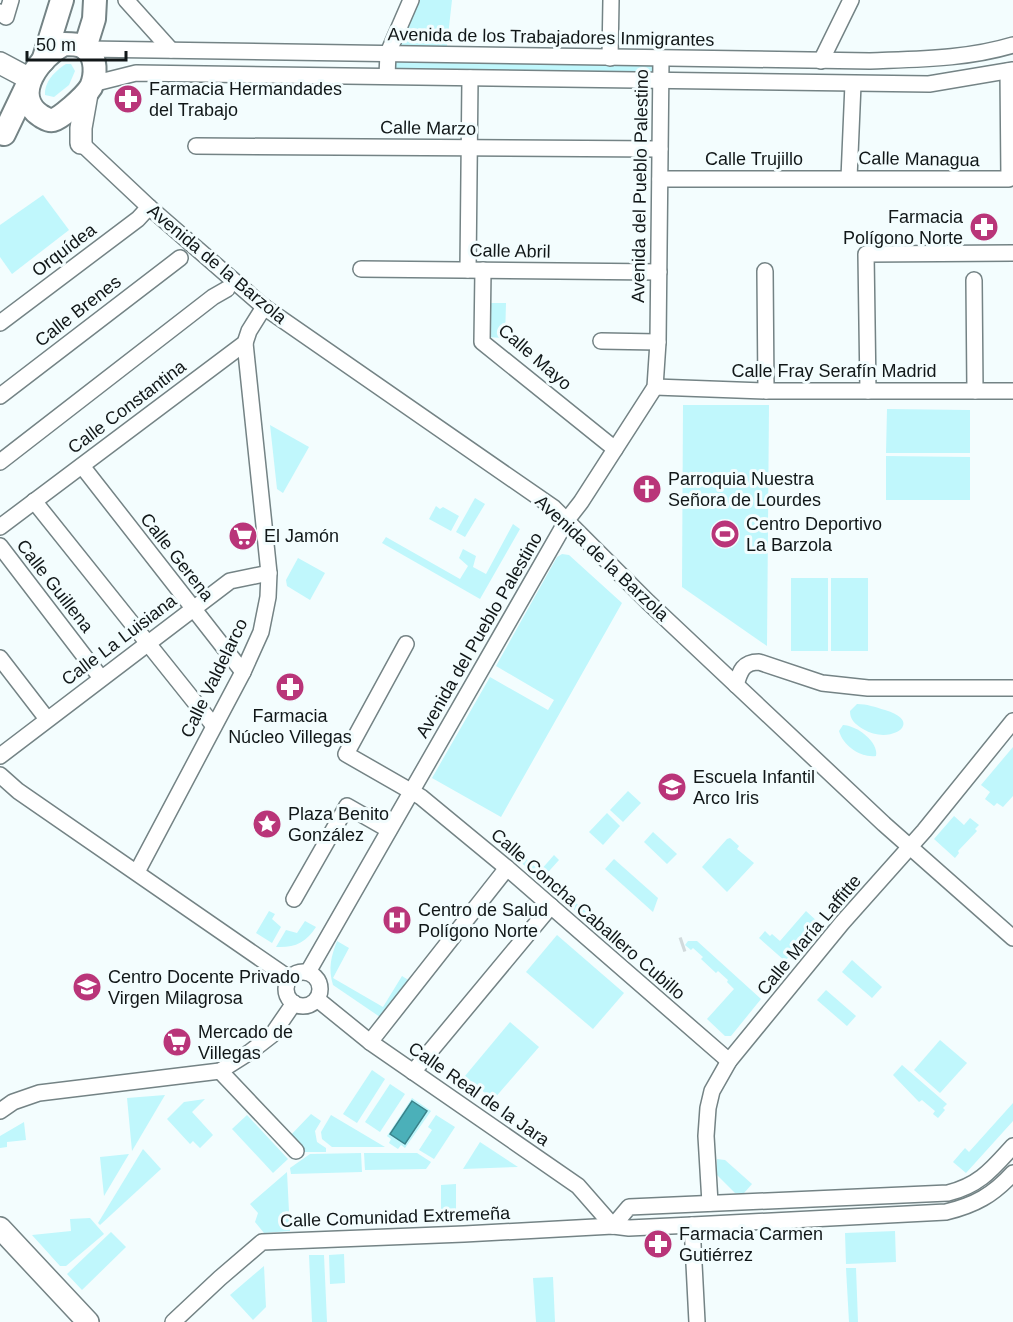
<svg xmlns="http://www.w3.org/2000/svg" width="1013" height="1322" viewBox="0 0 1013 1322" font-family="Arial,sans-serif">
<rect width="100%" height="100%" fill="#f3fdfe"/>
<g fill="#c0f7fc">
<path d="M418,0H452L446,54L661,59V81L387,76Z"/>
<path d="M66,64H71L75,71L69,85L54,97L45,95C44,82 55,71 66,64Z"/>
<path d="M43,195L69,230L12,274L0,257V225Z"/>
<path d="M486,303H506L505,338L484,337Z"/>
<path d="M683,405H769L767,646L682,587Z"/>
<path d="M887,409L970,410V453H886Z"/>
<path d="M270,425L309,447L283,493L277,489Z"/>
<path d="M886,456L970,457V500H886Z"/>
<path d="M475,498L485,504L465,537L456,532Z"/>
<path d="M436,506L440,509L443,507L459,516L451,531L429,519Z"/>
<path d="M513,524L520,529L480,599L382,543L386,537L460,579L468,566L459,558L463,549L476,556L473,567L486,574Z"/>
<path d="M562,554L569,555L622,603L501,817L432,778L490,677L548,710L554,700L496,666L557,557Z"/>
<path d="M298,558L325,573L310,600L287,586L286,580Z"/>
<rect x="791" y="578" width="37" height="73"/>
<rect x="831" y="578" width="37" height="73"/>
<path d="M857,704C867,704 875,707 885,710C926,722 890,746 863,729C855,724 850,720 850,711Z"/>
<path d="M843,725C856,725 879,742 876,756C861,758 843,746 839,731Z"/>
<path d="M1013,747V796L1003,807L997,803L994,806L985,799L990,792L981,785Z"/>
<path d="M628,791L641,803L623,822L610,810Z"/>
<path d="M607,813L620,826L603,845L589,832Z"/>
<path d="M954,816L964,825L970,818L979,825L975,829L977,831L958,851L959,853L955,858L934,839Z"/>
<path d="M653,832L677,854L667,864L644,842Z"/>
<path d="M730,838L739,846L737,849L754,863L727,892L702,867L727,839Z"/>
<path d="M507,842L540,871L554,855L559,860L541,880L503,847Z"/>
<path d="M614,859L658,898L653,912L605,869Z"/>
<path d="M574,901L625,947L622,951L569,905Z"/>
<path d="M269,911L275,914L272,919L281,927L272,943L256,933Z"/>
<path d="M806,911L819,923L785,961L759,938L765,931L770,936L772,934L780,941Z"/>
<path d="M305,921L316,927C306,943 294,948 276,947L286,930L297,933Z"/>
<path d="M557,935L624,993L593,1029L526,972Z"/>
<path d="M337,941L349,948L333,978L383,1007L402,976L410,981L380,1017L333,985C328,968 331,957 337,941Z"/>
<path d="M688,941H697L761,999L731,1036H725L707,1019L734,989L727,982L728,980L718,971L716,973L701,959L703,957L693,948L691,950L685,945Z"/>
<path d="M852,960L882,987L872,998L842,972Z"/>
<path d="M826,990L856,1016L847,1026L817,1000Z"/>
<path d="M510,1022L539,1047L493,1100L465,1076Z"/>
<path d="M940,1040L967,1063L940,1093L914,1070Z"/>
<path d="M902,1065L947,1104L943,1108L945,1110L938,1118L933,1114L935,1111L922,1100L919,1102L893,1075Z"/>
<path d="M372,1070L385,1079L357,1123L343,1114Z"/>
<path d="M390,1084L405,1094L380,1132L365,1122Z"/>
<path d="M165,1095L132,1151L127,1098Z"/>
<path d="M412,1098L431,1111L405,1148L401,1145L398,1149L389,1143L391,1139L387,1136Z"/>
<path d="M205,1099L192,1112L213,1135L200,1148L193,1141L190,1144L167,1119L184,1102Z"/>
<path d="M1013,1103V1121L966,1173L953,1162L965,1148L969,1152Z"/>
<path d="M311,1114L321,1121L315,1131L317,1142L326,1148V1152H304L289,1137Z"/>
<path d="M247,1115L288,1159L273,1173L232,1129Z"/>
<path d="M331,1115L385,1147H332L322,1139L321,1132Z"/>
<path d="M436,1115L455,1127L434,1159L419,1150L432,1130L428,1127Z"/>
<path d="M24,1122L26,1140L7,1142V1147L0,1148V1136Z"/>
<path d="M480,1142L518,1167L463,1169Z"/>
<path d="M143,1149L161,1169L100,1225L98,1223Z"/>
<path d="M361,1153L362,1172L291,1174L290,1168L310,1154Z"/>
<path d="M417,1153L431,1162L426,1169L365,1170L364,1153Z"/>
<path d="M129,1154L104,1196L100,1157Z"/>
<path d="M717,1159L725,1160L752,1184L744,1193H735L716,1174Z"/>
<path d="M287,1172L290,1231L264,1233L255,1222L258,1213L250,1204Z"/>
<path d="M456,1184V1216L441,1217V1185Z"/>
<path d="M90,1218L104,1234L66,1266H60L32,1235L71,1231L70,1219Z"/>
<path d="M895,1231L896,1262L846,1264L845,1233Z"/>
<path d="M111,1232L126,1247L82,1290L67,1274Z"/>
<path d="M344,1254L345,1283L330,1284L329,1255Z"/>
<path d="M309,1255H324L327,1322H312Z"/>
<path d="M264,1266L266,1307L253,1320L230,1295Z"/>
<path d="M846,1268H856L858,1322H849Z"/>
<path d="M553,1277L555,1322H536L533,1278Z"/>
</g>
<path fill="#4bb0b9" stroke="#3a8289" stroke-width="1.5" d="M412,1101L427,1111L405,1144L390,1134Z"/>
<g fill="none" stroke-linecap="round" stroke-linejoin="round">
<path stroke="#d1dadc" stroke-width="15" stroke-dasharray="15 8" stroke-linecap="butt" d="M681,945L684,944"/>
<g stroke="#748385" stroke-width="18">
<g id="street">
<path d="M126,0L171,50"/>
<path d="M0,12L6,17L11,0"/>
<path d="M87,49L870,61C918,59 967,59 1013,45"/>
<path d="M610,58L611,0"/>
<path d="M821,61L851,0"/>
<path d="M387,76L388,53L411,0"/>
<path d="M92,84L136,73L929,84L1013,70"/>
<path d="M81,143L149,207L264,307L554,508L648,602L884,824L1013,938"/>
<path d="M196,146L660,149"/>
<path d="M849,178L853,84"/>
<path d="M660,179H1009L1008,71"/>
<path d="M361,269L659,272"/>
<path d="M468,270L470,78"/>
<path d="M483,270L482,342L615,449"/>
<path d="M765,271L766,391"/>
<path d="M974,280L975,391"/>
<path d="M0,323L138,219L149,207"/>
<path d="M601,341L658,342"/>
<path d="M655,387L766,391H1013"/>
<path d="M868,391L866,254L1013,253"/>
<path d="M0,396L180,258"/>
<path d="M0,462L213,297L227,289"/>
<path d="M82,466L243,672"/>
<path d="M34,501L214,726"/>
<path d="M0,527L245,343L249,331L264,307"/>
<path d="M0,546L101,678"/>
<path d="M406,644L346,754L421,797L507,868L729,1061"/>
<path d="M0,658L47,719"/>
<path d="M736,685C740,671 743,662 759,662L822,683L868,688H1013"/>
<path d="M0,756L230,581L269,573"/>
<path d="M0,775L18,791L290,979"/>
<path d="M137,872L243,672L261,632L268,597L269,573L245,343"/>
<path d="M294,899L347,806L389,830"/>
<path d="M308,972L567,520L581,502L655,387L658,342L661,59"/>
<circle cx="303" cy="989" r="17"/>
<path d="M317,999L370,1042L578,1186L613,1226"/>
<path d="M370,1042L507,868"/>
<path d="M220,1071L296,1151"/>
<path d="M413,1072L551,906"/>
<path d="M0,1111L13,1102L39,1093L220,1071L250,1052L272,1035L294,1003"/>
<path d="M710,1203L706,1136L708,1108L712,1091L729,1061L842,923L924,831L1013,721"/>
<path d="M692,1225L697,1322"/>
<path d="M613,1226L629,1207L948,1193C980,1185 992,1169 1013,1146"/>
<path d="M173,1322L220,1278L262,1242L464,1234L613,1226L629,1228L692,1225L946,1212C975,1205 993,1195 1013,1173"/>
</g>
</g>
<g stroke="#748385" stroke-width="24">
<g id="secondary">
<path d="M0,63L30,79"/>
<path d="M81,143V128L87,94"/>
<path d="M0,1228L88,1322"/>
</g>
</g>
<g stroke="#748385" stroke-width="26">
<g id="primary">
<path d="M64,44C71,44 81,44 86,49C97,57 96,76 91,87C86,95 79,101 72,107C66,112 60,118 53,120C48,121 45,118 41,116C9,95 41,56 64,44Z"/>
<path d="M85,48L94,19L95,0"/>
<path d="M43,61L62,0"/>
<path d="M4,134L27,86"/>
</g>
</g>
<use href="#street" stroke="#fff" stroke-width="15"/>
<use href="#secondary" stroke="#fff" stroke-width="21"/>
<use href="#primary" stroke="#fff" stroke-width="22"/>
</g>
<defs>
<g id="pharmacy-disc" transform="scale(1.5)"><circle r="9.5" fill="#b93579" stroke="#f3fdfe"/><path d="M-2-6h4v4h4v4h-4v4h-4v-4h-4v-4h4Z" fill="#fff"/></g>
<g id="church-disc" transform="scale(1.5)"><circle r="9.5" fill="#b93579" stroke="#f3fdfe"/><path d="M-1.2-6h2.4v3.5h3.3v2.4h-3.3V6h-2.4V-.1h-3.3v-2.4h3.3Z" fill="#fff"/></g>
<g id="stadium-disc" transform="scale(1.5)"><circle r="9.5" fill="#b93579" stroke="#f3fdfe"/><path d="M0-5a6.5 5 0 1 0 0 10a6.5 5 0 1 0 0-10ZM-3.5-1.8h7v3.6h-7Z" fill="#fff"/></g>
<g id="supermarket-disc" transform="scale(1.5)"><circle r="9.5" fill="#b93579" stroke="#f3fdfe"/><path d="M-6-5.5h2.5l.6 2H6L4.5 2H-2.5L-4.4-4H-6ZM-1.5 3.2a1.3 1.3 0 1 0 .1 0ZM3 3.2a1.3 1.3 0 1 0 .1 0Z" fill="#fff"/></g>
<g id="school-disc" transform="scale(1.5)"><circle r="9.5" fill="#b93579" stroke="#f3fdfe"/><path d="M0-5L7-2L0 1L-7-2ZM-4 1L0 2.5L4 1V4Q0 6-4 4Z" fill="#fff"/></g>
<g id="sight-disc" transform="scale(1.5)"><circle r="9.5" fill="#b93579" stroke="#f3fdfe"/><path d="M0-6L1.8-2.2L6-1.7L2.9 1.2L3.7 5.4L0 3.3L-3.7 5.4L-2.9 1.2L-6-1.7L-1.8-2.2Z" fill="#fff"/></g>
<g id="hospital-disc" transform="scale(1.5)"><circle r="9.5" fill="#b93579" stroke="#f3fdfe"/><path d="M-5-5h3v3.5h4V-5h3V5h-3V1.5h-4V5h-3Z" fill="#fff"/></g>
</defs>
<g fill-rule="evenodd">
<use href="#pharmacy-disc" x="128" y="99"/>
<use href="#pharmacy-disc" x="984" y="227"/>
<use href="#church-disc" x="647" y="489"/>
<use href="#stadium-disc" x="725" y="534"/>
<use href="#supermarket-disc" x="243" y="536"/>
<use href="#pharmacy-disc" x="290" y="687"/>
<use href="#school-disc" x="672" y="787"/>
<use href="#sight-disc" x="267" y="824"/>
<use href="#hospital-disc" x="397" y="920"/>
<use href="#school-disc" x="87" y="987"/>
<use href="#supermarket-disc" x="177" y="1042"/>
<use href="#pharmacy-disc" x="658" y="1244"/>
</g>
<g text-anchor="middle" stroke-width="6" stroke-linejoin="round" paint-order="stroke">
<g font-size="18" fill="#111718" stroke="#f3fdfe">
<text transform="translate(551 37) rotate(1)" y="6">Avenida de los Trabajadores Inmigrantes</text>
<text transform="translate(428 128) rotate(1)" y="6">Calle Marzo</text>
<text x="754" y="165">Calle Trujillo</text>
<text transform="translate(919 159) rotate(1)" y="6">Calle Managua</text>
<text transform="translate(640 186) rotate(-89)" y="6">Avenida del Pueblo Palestino</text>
<text transform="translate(64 250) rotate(-37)" y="6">Orquídea</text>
<text transform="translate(510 251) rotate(1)" y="6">Calle Abril</text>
<text transform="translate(217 264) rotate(40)" y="6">Avenida de la Barzola</text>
<text transform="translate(78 311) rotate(-38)" y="6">Calle Brenes</text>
<text transform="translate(535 357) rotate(41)" y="6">Calle Mayo</text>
<text x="834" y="377">Calle Fray Serafín Madrid</text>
<text transform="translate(127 407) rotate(-37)" y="6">Calle Constantina</text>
<text transform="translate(177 557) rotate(52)" y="6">Calle Gerena</text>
<text transform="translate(602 558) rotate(43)" y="6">Avenida de la Barzola</text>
<text transform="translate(55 586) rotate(52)" y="6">Calle Guillena</text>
<text transform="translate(479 635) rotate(-60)" y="6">Avenida del Pueblo Palestino</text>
<text transform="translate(119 640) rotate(-37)" y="6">Calle La Luisiana</text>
<text transform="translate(214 678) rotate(-64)" y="6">Calle Valdelarco</text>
<text transform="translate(588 914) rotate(41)" y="6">Calle Concha Caballero Cubillo</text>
<text transform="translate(809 935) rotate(-50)" y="6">Calle María Laffitte</text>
<text transform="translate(479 1094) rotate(35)" y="6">Calle Real de la Jara</text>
<text transform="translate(395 1217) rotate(-2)" y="6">Calle Comunidad Extremeña</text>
</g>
<g font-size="18" fill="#111718" stroke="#f3fdfe" text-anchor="start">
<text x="149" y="95">Farmacia Hermandades<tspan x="149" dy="21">del Trabajo</tspan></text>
<text x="963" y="223" text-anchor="end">Farmacia<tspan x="963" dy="21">Polígono Norte</tspan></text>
<text x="668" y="485">Parroquia Nuestra<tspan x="668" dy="21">Señora de Lourdes</tspan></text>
<text x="746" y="530">Centro Deportivo<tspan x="746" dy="21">La Barzola</tspan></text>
<text x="264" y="542">El Jamón</text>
<text x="290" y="722" text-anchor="middle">Farmacia<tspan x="290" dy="21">Núcleo Villegas</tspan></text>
<text x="693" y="783">Escuela Infantil<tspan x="693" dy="21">Arco Iris</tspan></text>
<text x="288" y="820">Plaza Benito<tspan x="288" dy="21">González</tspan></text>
<text x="418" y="916">Centro de Salud<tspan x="418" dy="21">Polígono Norte</tspan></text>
<text x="108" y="983">Centro Docente Privado<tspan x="108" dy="21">Virgen Milagrosa</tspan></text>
<text x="198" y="1038">Mercado de<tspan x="198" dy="21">Villegas</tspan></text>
<text x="679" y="1240">Farmacia Carmen<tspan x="679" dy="21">Gutiérrez</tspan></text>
</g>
</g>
<path d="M27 51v9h99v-9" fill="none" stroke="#111718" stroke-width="3"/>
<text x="36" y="51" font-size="18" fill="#111718" stroke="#f3fdfe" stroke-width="4.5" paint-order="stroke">50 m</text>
</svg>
